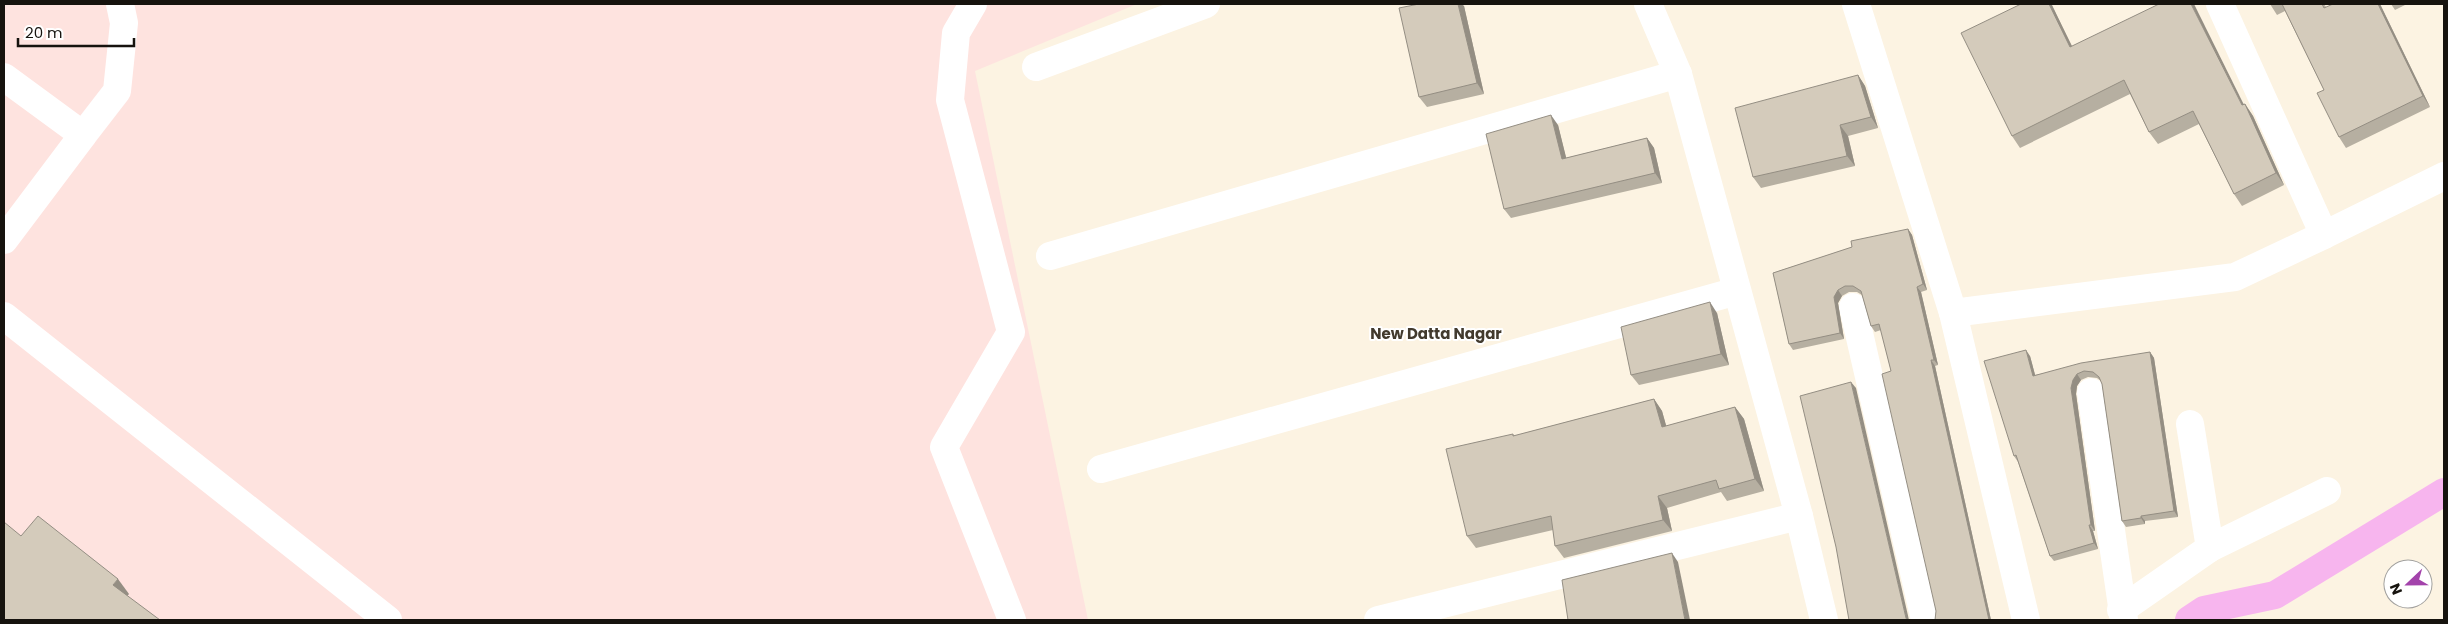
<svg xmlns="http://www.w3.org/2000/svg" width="2448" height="624" viewBox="0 0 2448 624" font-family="Poppins,sans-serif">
<rect width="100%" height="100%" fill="#fcf3e2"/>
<path fill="#fee3df" d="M4,4H1137L975,71L1088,620H4Z"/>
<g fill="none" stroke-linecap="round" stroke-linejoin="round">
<g stroke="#fff" stroke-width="28">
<path d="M973,4L956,33L950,100L1011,332L944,447L1012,620"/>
<path d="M1648,4L1678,74L1799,516L1824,620"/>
<path d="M1856,4L1953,313L2026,620"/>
<path d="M2220,4L2324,235L2444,176"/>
<path d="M1036,67L1206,4"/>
<path d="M4,77L83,135L4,240"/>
<path d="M83,135L117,91L124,23L120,4"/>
<path d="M1050,256L1678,74"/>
<path d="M1853,307L1925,620"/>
<path d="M1953,313L2235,277L2324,235"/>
<path d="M4,316L388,620"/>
<path d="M2091,392L2124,620"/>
<path d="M2190,424L2210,548"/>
<path d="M1101,469L1737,291"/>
<path d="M2121,610L2210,548L2327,491"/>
<path d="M1378,620L1799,516"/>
</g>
<path stroke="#f7b5ee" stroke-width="28" d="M2189,620L2204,610L2275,595L2444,492"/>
</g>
<g fill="#b6afa1">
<path d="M2021,4H2051L2072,46L2244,104H2245L2253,116L2284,185L2242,206L2234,194L2199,124L2158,144L2149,132L2130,94L2020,148L2012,136Z"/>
<path d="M2270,4H2324L2326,7L2380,4L2430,107L2346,148L2339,137L2324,90L2285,11L2277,15Z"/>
<path d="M2391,4H2407L2395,10Z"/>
<path d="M1464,6L1484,94L1427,107L1419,97Z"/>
<path d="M1858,75L1865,86L1878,128L1848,136L1855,166L1761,188L1753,177Z"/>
<path d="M1558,125L1566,158L1647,138L1654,148L1662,183L1511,218L1504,209Z"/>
<path d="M1908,229L1912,235L1927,290L1921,292L1938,365L1935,366L1991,620H1935L1936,611L1891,371L1881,330L1875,332L1871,326L1862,295L1857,292H1849L1842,296L1838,303L1844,339L1793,350L1789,344L1773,273Z"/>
<path d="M1717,313L1729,365L1639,385L1631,375Z"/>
<path d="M2150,352L2154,358L2178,517L2145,521V524L2126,527L2122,521L2102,384L2101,381L2097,378L2088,377L2081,380L2077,386L2076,394L2095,531H2093L2098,549L2054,561L2050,556L2018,462L2014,456L2030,356L2035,375Z"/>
<path d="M1654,399L1662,411L1666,426L1735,407L1744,419L1764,491L1727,501L1721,492L1667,508L1672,531L1564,558L1555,546L1553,530L1476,548L1467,536L1513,434L1514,436Z"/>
</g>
<g fill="#948e83">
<path d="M1458,4H1462L1464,6L1484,94L1477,83Z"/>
<path d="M2049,4H2051L2052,5L2078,59L2070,47Z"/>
<path d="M2191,4H2194L2250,117L2242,105Z"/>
<path d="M2378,4H2380L2430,107L2423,96Z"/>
<path d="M1858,75L1865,86L1878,128L1871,117Z"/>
<path d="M2245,104L2253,116L2284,185L2276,173Z"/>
<path d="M1551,115L1558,125L1569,169L1562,159Z"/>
<path d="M1840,125L1848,136L1855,166L1847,156Z"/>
<path d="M1647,138L1654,148L1662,183L1655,173Z"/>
<path d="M1908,229L1912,235L1927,290L1923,284Z"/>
<path d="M1917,287L1921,292L1938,365L1934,360Z"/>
<path d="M1838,290L1842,296L1838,303L1844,339L1840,333L1834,297Z"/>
<path d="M1710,302L1717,313L1729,365L1721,354Z"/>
<path d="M2026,350L2030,356L2037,382L2033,376Z"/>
<path d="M2150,352L2154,358L2178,517L2174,511Z"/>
<path d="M1931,360L1935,366L1991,620H1989Z"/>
<path d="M2077,374L2081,380L2077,386L2076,394L2095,531L2091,525L2071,388L2073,380Z"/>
<path d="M1851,382L1856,388L1909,620H1907L1906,618Z"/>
<path d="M1654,399L1662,411L1670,439L1662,427Z"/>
<path d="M1735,407L1744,419L1764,491L1755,479Z"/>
<path d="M1658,496L1667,508L1672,531L1663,520Z"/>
<path d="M2141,516L2145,521V524L2141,518Z"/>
<path d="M2089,525L2093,531L2098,549L2094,543Z"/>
<path d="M1672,553L1678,562L1690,620H1685Z"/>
<path d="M118,579L129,594L124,600L113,585Z"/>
</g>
<g fill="#d4cbbb" stroke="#948e83">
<path d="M1419,4H1458L1477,83L1419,97L1399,8Z"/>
<path d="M2021,4H2049L2070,47L2159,4H2191L2242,105L2245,104L2276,173L2234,194L2193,111L2149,132L2124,80L2012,136L1961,33Z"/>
<path d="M2282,4H2322L2324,8L2333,4H2378L2423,96L2339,137L2317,93L2324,90Z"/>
<path d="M1858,75L1871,117L1840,125L1847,156L1753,177L1735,108Z"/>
<path d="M1551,115L1562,159L1647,138L1655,173L1504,209L1486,134Z"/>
<path d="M1908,229L1923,284L1917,287L1934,360H1931L1989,620H1935L1936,611L1882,374L1891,371L1879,324L1871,326L1861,291L1853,286H1845L1838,290L1834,297L1840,333L1789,344L1773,273L1852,247L1851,241Z"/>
<path d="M1710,302L1721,354L1631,375L1621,327Z"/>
<path d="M2026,350L2033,376L2081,363L2150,352L2174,511L2141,516V518L2122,521L2102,384L2099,377L2093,372L2084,371L2077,374L2073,380L2071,388L2091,525H2089L2094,543L2050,556L2016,455L2014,456L1984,361Z"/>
<path d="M1851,382L1906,618L1907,620H1849L1836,547L1800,396Z"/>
<path d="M1654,399L1662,427L1735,407L1755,479L1719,489L1716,480L1658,496L1663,520L1555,546L1551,516L1467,536L1446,449L1513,434V436Z"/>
<path d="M38,516L118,579L113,585L160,620H4V522L21,536Z"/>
<path d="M1672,553L1685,620H1568L1562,580Z"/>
</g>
<g text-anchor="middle" stroke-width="4" stroke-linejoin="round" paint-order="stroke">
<g font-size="15" font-weight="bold" fill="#423a2d" stroke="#fff">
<text x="1436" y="339">New Datta Nagar</text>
</g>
</g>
<rect width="2448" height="624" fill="none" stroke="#16130e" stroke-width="10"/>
<g transform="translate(2408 584) rotate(248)"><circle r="24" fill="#ffffff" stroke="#a2a19f"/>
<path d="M0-4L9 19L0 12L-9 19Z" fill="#a343ab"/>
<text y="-8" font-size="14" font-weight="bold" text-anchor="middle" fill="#16130e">N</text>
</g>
<path d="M18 38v8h116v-8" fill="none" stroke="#16130e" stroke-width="2.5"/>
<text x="25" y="38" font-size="15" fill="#16130e" stroke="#ffffff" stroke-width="4" paint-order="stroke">20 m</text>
</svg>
